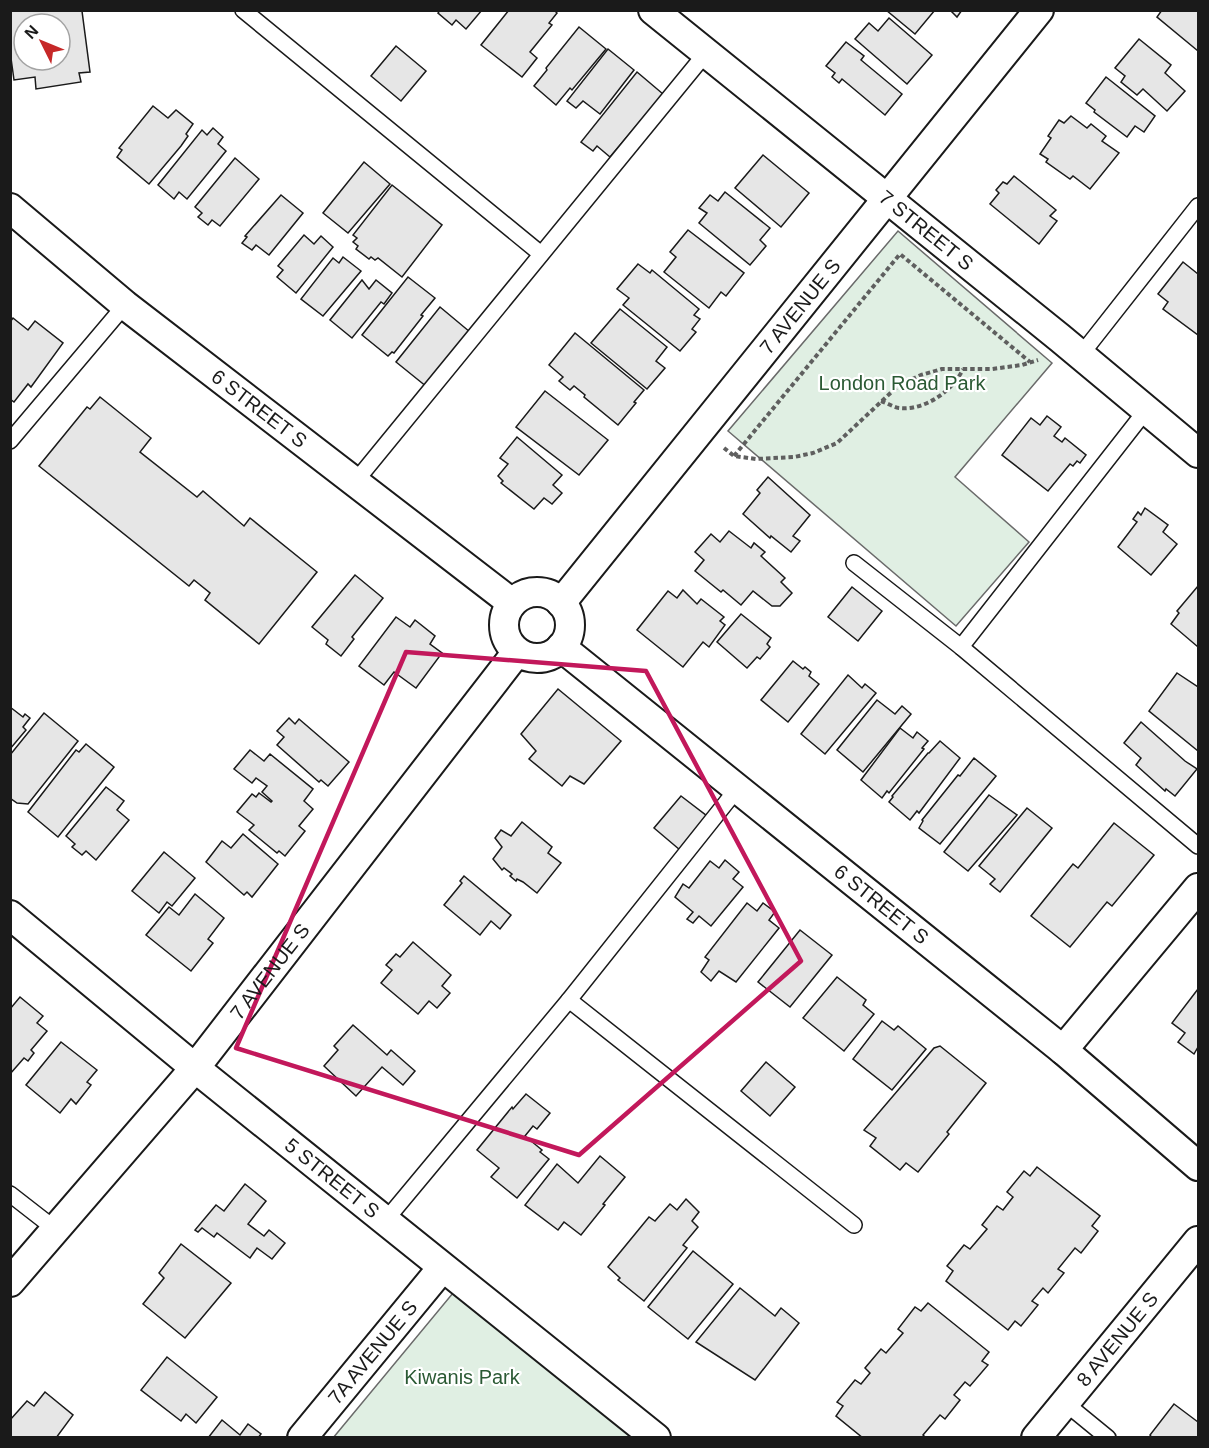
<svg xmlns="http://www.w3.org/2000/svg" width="1209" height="1448" viewBox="0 0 1209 1448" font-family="Arial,sans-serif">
<rect width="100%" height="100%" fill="#fff"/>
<g fill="#e0efe3" stroke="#6a6a6a" stroke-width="1.5">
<path d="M898,231L1052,363L955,477L1029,542L956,626L728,431Z"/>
<path d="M453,1293L634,1437L333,1438Z"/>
</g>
<g fill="#e6e6e6" stroke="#1a1a1a" stroke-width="1.5" fill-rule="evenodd">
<path d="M10,10H86L82,11L90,72L79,73L81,82L36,89L35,77L14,80L10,51ZM24,24H60V60H24Z"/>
<path d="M440,10H482L466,29L456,20L452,25L438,13Z"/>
<path d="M509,10H554L557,13L549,23L552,25L530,52L537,58L522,77L481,45Z"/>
<path d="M886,10H935L915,34Z"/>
<path d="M950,10H962L957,17Z"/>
<path d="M1162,10H1198V51L1157,17Z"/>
<path d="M889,18L932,55L907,84L855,39L869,23L878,31Z"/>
<path d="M579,27L606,49L572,90L570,88L556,105L534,86L547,70L546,68Z"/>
<path d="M1139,39L1171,65L1165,73L1185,91L1167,111L1143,89L1137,95L1121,82L1125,76L1115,68Z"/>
<path d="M846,42L864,56L861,60L902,94L885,115L842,79L839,83L832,77L835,73L826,66Z"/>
<path d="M396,46L426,71L401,101L371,76Z"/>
<path d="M608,49L634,70L600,114L583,101L576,108L567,101Z"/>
<path d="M637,72L663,94L610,157L597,146L593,151L581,142Z"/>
<path d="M1106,77L1155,116L1144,132L1135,126L1127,137L1094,112L1095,110L1086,103Z"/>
<path d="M153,106L168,118L176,110L193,124L186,134L188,136L181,146L149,184L117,157L122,150L119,148Z"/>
<path d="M1071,116L1087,128L1091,124L1106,136L1102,141L1119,153L1090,189L1073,176L1070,179L1046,162L1048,159L1040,154L1051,138L1048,136L1059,120L1064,123Z"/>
<path d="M213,128L223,137L218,144L226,151L187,199L179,192L174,199L158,185L202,130L207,135Z"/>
<path d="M763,155L809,193L781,227L735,188Z"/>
<path d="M235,158L259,179L220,226L212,220L208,225L198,217L202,213L195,207Z"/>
<path d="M364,162L390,184L348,233L323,213Z"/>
<path d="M1014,176L1056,210L1050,216L1057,221L1039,244L990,204L999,193L996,190L1003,182L1007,184Z"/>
<path d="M392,185L442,225L402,277L378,258L375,260L371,257L369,259L356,249L358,246L353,242L357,238L353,235Z"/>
<path d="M725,192L770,228L760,240L766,246L750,265L699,223L707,213L699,208L710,195L718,201Z"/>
<path d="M281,195L303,213L269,255L256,245L252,250L242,243L247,237L245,236Z"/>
<path d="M688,230L744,273L726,296L721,292L709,308L664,272L676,257L670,252Z"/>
<path d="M304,235L314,244L321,236L333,247L296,293L277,277L283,270L278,266Z"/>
<path d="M343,257L361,271L323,316L301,299L333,258L339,263Z"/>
<path d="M1183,262L1198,274V335L1163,309L1168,302L1158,294Z"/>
<path d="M638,264L650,273L652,270L699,309L694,315L700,319L692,329L696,332L680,351L623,305L629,298L617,289Z"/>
<path d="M408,277L435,298L421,315L423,316L394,353L392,352L388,356L362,335Z"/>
<path d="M362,280L369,289L376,280L392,293L384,304L381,302L352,338L330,320Z"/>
<path d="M440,307L470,332L427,387L396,362Z"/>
<path d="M620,309L667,347L656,361L665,368L647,389L591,343Z"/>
<path d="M13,318L28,330L35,321L63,343L31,387L28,384L14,402L10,399V322Z"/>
<path d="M575,333L644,390L634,402L636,403L618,425L584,397L585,395L574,386L570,390L559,381L563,377L549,365Z"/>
<path d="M545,391L608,440L579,475L516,427Z"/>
<path d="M100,397L151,438L140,452L197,497L203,491L244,526L250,518L317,572L259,644L205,600L210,593L194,580L189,586L39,466L87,407L90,409Z"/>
<path d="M1047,416L1061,427L1054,436L1062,442L1065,438L1086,455L1080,463L1077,461L1073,466L1070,464L1048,491L1002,455L1031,418L1040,425Z"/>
<path d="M517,437L562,475L553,485L562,493L552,504L544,498L534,509L501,483L503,481L498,476L508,464L500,458Z"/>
<path d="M768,477L810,515L793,536L800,541L791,552L771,536L770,538L743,514L760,493L757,490Z"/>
<path d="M1145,508L1168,525L1163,532L1177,544L1151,575L1118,547L1137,522L1133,519L1138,512L1141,515Z"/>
<path d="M729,531L751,548L754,543L765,552L761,556L785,578L781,582L792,593L780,606H772L753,591L741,605L723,590L721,592L695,571L704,560L695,552L711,534L720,542Z"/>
<path d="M355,575L383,598L352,637L354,639L341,656L326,644L328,640L312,627Z"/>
<path d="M1198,586V647L1171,624L1179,613L1177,611Z"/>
<path d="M852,587L882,611L858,641L828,617Z"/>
<path d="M683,590L697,604L701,599L724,617L720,621L725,625L709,647L703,642L683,667L637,630L668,591L677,598Z"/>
<path d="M741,614L771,638L767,644L770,647L760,659L757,657L747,668L717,642Z"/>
<path d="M396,617L410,627L415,620L435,636L430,644L442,653L416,688L394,672L384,685L359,666Z"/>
<path d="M793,661L803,669L805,667L811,672L809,676L819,684L788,722L761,700Z"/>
<path d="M1177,673L1198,687V751L1149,711Z"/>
<path d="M848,675L862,688L865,684L876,693L825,754L801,734Z"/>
<path d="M558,689L621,741L584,784L570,776L562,786L529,759L536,751L521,734Z"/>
<path d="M877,700L895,714L902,706L911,714L863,772L837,750Z"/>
<path d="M10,707L23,717L25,714L30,718L23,727L26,730L10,749Z"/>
<path d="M44,713L78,741L28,804L17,803L10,798V755Z"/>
<path d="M289,718L295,724L299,719L349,762L328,786L321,780L319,782L277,745L284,737L277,731Z"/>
<path d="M1141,722L1185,761L1197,769L1175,796L1166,789L1165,791L1136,765L1141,758L1124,743Z"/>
<path d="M900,728L913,738L917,732L928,741L922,748L924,749L889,793L887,791L882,798L861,780Z"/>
<path d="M940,741L960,758L919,813L917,811L910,820L889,802L893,797L892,796L928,753H929Z"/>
<path d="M86,744L114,767L58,837L28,812L76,750L79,752Z"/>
<path d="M250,750L264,761L270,754L313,789L304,801L313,809L299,826L305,831L285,856L279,851L277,853L249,830L254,825L237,812L252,794L256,797L259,793L271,802L272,801L262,792L267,786L256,778L252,783L234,769Z"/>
<path d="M974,758L996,776L940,844L919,828L923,821L922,820L958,775L960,776Z"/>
<path d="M106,787L124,801L117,810L129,820L96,860L86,851L82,855L72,847L75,844L66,836Z"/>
<path d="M989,795L1017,815L968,871L944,852Z"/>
<path d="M681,796L707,816L680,850L654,828Z"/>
<path d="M1027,808L1052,828L1000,892L990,884L995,879L979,866Z"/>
<path d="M522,822L552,847L548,853L561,863L537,893L523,882L517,879L516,881L510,876L512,874L504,868L502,870L493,859L502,847L495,838L501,830L511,836Z"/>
<path d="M1114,823L1154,855L1112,906L1107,902L1070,947L1031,916L1073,864L1078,868Z"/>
<path d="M243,834L278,864L252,897L247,892L244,895L206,862L222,841L231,848Z"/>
<path d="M164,852L195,878L172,906L167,902L159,913L132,891Z"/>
<path d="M725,860L739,872L733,879L743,887L711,926L699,916L693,923L687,919L693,912L675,897L683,884L689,888L710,861L719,868Z"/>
<path d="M464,876L511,915L500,929L491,921L480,935L444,905L462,883L460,881Z"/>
<path d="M195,894L224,918L208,939L213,943L191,971L146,935L169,907L179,915Z"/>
<path d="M747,903L757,911L763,903L775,912L769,920L779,928L736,982L719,971L711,981L701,972L709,960L705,957Z"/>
<path d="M800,930L832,955L790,1007L758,982Z"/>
<path d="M413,942L451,975L442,986L450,993L437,1008L429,1001L418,1014L381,983L392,970L386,965L396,954L400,957Z"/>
<path d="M837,977L866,1000L863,1005L874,1014L844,1051L803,1018Z"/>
<path d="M1198,989V1047L1194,1054L1178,1042L1185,1033L1172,1023Z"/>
<path d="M20,997L43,1016L37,1023L47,1031L31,1050L34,1053L28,1061L24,1058L10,1074V1009Z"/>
<path d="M882,1021L894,1030L898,1026L926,1049L892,1090L853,1059Z"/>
<path d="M353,1025L387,1055L391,1050L415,1071L403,1085L382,1067L356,1096L324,1066L338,1050L334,1046Z"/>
<path d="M61,1042L97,1070L87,1082L91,1085L76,1104L71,1099L60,1113L26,1085Z"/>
<path d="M940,1046L986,1083L947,1132L949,1134L918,1172L906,1163L900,1170L870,1146L876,1138L864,1130L934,1048Z"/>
<path d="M766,1062L795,1087L770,1116L741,1091Z"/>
<path d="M526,1094L550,1113L537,1129L533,1126L525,1136L542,1150L540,1152L549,1159L517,1198L491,1177L499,1168L477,1150L512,1107L513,1109Z"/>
<path d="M600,1156L625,1177L603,1204L605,1205L581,1235L564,1222L558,1230L525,1205L557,1164L578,1183Z"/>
<path d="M1037,1167L1100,1216L1092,1226L1098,1231L1081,1253L1075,1248L1058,1269L1064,1273L1048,1293L1043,1288L1032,1301L1038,1305L1021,1326L1015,1321L1008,1330L946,1281L953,1271L947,1266L964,1245L970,1249L987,1229L982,1225L997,1206L1003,1210L1013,1197L1007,1192L1024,1171L1030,1176Z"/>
<path d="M245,1184L266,1201L248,1224L264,1236L269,1230L285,1243L272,1259L257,1248L250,1258L217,1233L214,1237L202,1228L198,1232L195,1230L216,1205L224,1211Z"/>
<path d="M686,1199L699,1212L692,1221L698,1227L683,1245L687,1248L644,1301L618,1280L620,1278L608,1267L649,1217L655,1221L670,1204L677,1210Z"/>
<path d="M181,1244L231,1283L185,1338L143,1304L164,1278L159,1273Z"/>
<path d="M693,1251L733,1284L688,1339L648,1307Z"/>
<path d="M740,1288L775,1316L781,1308L799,1323L755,1380L696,1342Z"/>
<path d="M928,1303L989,1352L982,1361L988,1365L970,1386L965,1382L954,1395L960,1400L945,1419L940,1415L923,1435L926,1438H863L836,1416L843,1406L837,1402L855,1380L861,1384L870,1373L865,1368L881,1349L886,1353L903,1333L898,1329L915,1307L921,1311Z"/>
<path d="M167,1357L217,1397L196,1423L186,1414L181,1421L141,1390Z"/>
<path d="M45,1392L73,1415L56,1438H10V1420L27,1401L34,1406Z"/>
<path d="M1174,1404L1198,1422V1438H1152L1150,1435Z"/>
<path d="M222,1420L240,1435L248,1424L261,1434L258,1438H208Z"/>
</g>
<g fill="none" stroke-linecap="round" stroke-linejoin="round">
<g stroke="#1a1a1a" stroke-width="18">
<g id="service">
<path d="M243,10L541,254"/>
<path d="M1080,356L1198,206"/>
<path d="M10,441L125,305"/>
<path d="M355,482L706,53"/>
<path d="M854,563L961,647L1198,846"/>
<path d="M961,647L1147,409"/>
<path d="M569,1000L854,1225"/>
<path d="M10,1194L55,1229"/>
<path d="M385,1221L569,1000L737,789"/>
<path d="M1064,1402L1108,1438"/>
</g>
</g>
<g stroke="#1a1a1a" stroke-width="32">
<g id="minor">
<path id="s1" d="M653,10L1060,338L1198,453"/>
<path id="s2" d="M10,208L125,305L512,603"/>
<circle cx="537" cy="625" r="33"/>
<path id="s3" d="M561,603L1039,10"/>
<path id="s4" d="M561,647L1063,1050L1198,1166"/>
<path id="s5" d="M10,915L195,1068L656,1438"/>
<path d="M1063,1050L1198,888"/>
<path id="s6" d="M10,1282L195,1068L517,652"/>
<path id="s7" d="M302,1438L442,1268"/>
<path id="s8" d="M1036,1438L1198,1241"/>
</g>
</g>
<g stroke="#5f5f5f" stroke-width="4" stroke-dasharray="4.5 3" stroke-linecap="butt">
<path d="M881,401C887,403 893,407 899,408C924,411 953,391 963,369"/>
<path d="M724,448L734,456L756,459L794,457L813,453L837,443L898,386L921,375L942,369H992L1022,365L1038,360"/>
<path d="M734,456L900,254L1030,362"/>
</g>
<use href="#service" stroke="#fff" stroke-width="15"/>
<use href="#minor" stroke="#fff" stroke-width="28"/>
</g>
<path fill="none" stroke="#c2185b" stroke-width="4.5" stroke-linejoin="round" d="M406,652L646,671L801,961L579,1155L236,1048Z"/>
<g text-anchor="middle" stroke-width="4.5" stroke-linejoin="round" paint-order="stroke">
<g font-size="20" fill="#1a1a1a" stroke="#fff">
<text dy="7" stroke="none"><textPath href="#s1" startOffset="351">7 STREET S</textPath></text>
<text dy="7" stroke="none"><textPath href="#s3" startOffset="381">7 AVENUE S</textPath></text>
<text dy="7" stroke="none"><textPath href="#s2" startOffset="320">6 STREET S</textPath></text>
<text dy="7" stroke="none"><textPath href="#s4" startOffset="411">6 STREET S</textPath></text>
<text dy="7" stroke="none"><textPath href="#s6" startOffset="405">7 AVENUE S</textPath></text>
<text dy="7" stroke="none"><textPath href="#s5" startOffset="416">5 STREET S</textPath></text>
<text dy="7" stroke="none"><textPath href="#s8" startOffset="128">8 AVENUE S</textPath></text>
<text dy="7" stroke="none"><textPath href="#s7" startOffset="111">7A AVENUE S</textPath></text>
</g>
<g font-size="20" fill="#2b5a34" stroke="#fff">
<text x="902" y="390">London Road Park</text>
<text x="462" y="1384">Kiwanis Park</text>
</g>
</g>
<rect width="1209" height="1448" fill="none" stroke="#1a1a1a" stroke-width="24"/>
<g transform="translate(42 42) rotate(313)"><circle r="28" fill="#ffffff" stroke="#a3a3a3" stroke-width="1.5"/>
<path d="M0-4.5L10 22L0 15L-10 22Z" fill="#c62828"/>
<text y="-9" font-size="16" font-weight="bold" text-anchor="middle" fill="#1a1a1a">N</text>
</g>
</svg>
